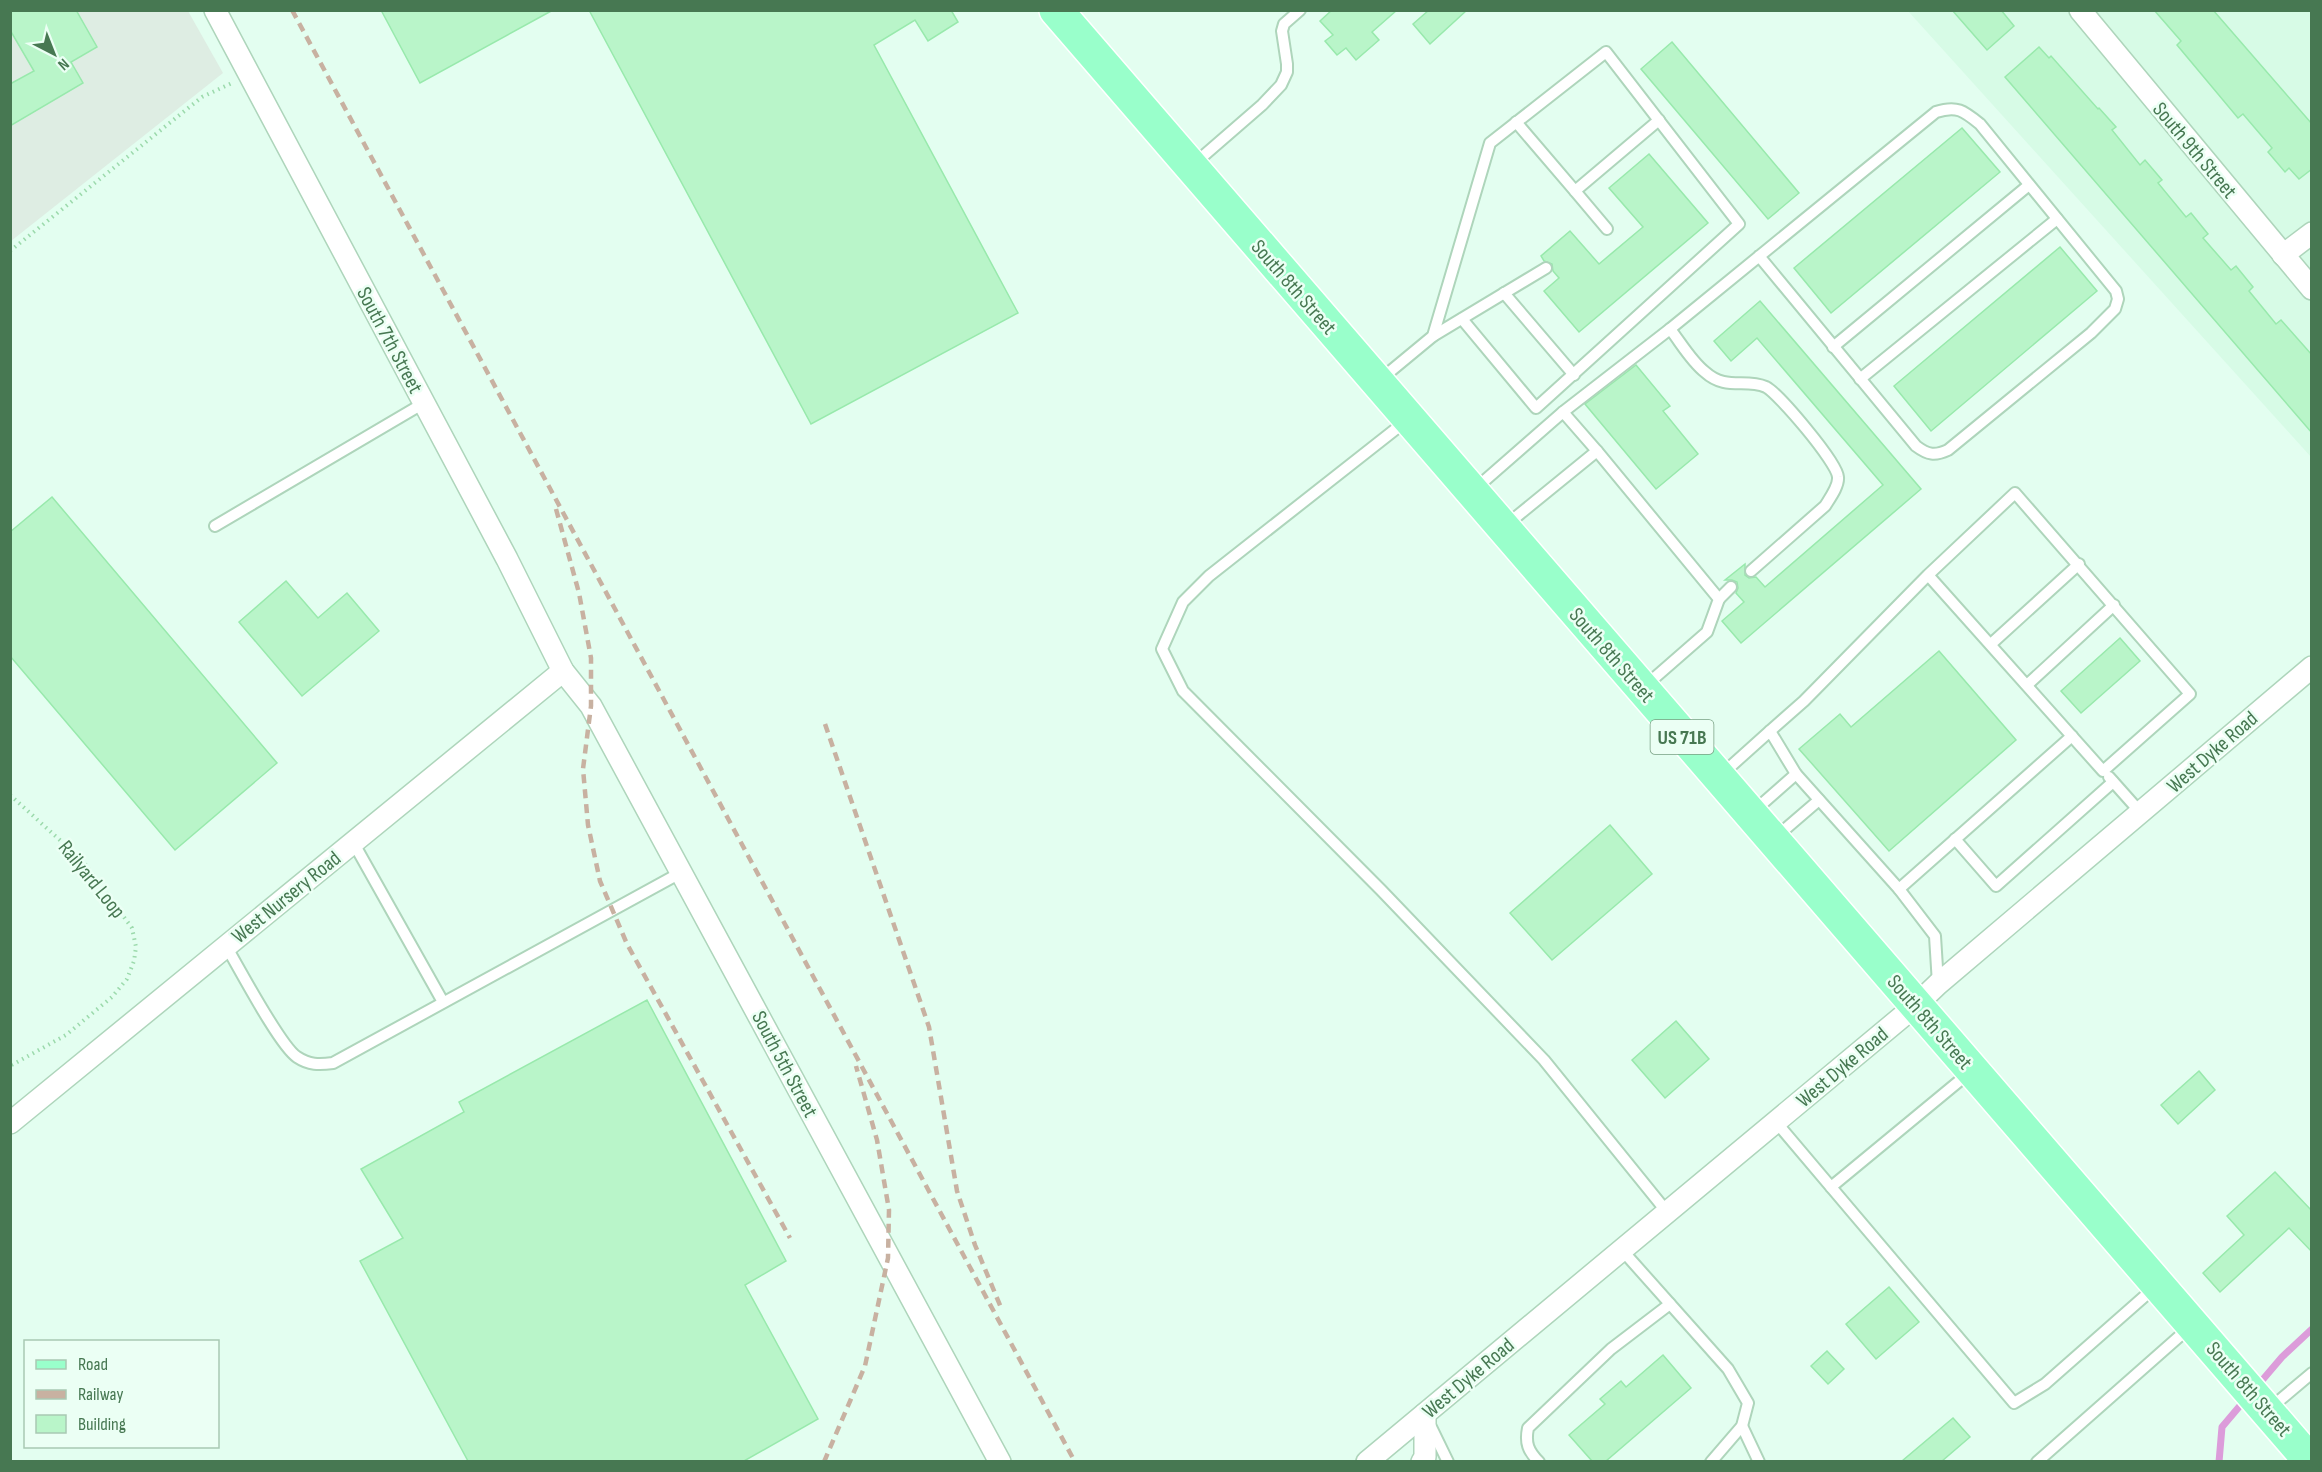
<svg xmlns="http://www.w3.org/2000/svg" width="2322" height="1472" viewBox="0 0 2322 1472" font-family="'Sofia Sans Condensed',sans-serif">
<rect width="100%" height="100%" fill="#e3fef0"/>
<path fill="#d7fbe6" d="M1908,11H2311V457Z"/>
<path fill="#deede3" d="M11,11H188L223,73L11,241Z"/>
<g fill="none" stroke-linecap="round" stroke-linejoin="round">
<g stroke="#dc9cda" stroke-width="7">
<path d="M2259,1384L2282,1357L2312,1329"/>
<path d="M2219,1462L2222,1427L2244,1401"/>
</g>
</g>
<g fill="#b9f5c9" stroke="#98e9ac" stroke-width="1.5">
<path d="M10,10H76L97,47L71,62L83,83L10,126V84L34,71L10,30Z"/>
<path d="M381,10H553L420,83Z"/>
<path d="M589,10H951L958,22L928,41L915,20L874,45L1018,313L811,424Z"/>
<path d="M1332,10H1397L1372,32L1379,40L1356,60L1346,48L1337,55L1325,41L1333,35L1320,21Z"/>
<path d="M1429,10H1467L1430,44L1413,24Z"/>
<path d="M1952,10H2001L2014,26L1987,50Z"/>
<path d="M2154,10H2213L2312,124V169L2299,179L2289,168L2285,172L2268,152L2272,148L2243,114L2238,118L2177,45L2181,41Z"/>
<path d="M1672,42L1799,193L1768,219L1641,69Z"/>
<path d="M2039,47L2049,58L2051,56L2098,109L2099,108L2116,127L2112,130L2140,165L2145,160L2162,180L2158,183L2186,217L2191,213L2208,234L2203,238L2231,270L2236,266L2253,287L2249,291L2276,324L2281,320L2312,355V433L2005,77Z"/>
<path d="M1962,128L2000,172L1831,313L1794,268Z"/>
<path d="M1649,154L1708,223L1579,332L1544,291L1559,278L1553,271L1552,264L1544,261L1541,256L1570,231L1599,264L1643,227L1609,188Z"/>
<path d="M2060,247L2097,291L1931,431L1894,386Z"/>
<path d="M1760,301L1921,489L1741,643L1722,621L1744,602L1736,593L1738,588L1737,582L1732,580H1725L1745,564V575L1749,578L1756,577L1765,587L1883,485L1757,338L1731,361L1714,341Z"/>
<path d="M1636,365L1670,406L1663,411L1698,454L1656,489L1585,404Z"/>
<path d="M52,497L277,763L175,850L10,656V532Z"/>
<path d="M286,581L318,618L347,593L379,631L302,696L239,622Z"/>
<path d="M2120,638L2140,661L2081,713L2061,691Z"/>
<path d="M1939,651L2016,740L1889,851L1799,749L1840,714L1851,727Z"/>
<path d="M1610,825L1652,874L1552,960L1510,913Z"/>
<path d="M647,1000L786,1261L745,1285L818,1419L744,1461H468L360,1261L403,1238L361,1169L464,1112L459,1102Z"/>
<path d="M1676,1021L1709,1059L1665,1098L1632,1060Z"/>
<path d="M2199,1071L2215,1090L2178,1124L2161,1105Z"/>
<path d="M2275,1172L2312,1211V1252L2289,1228L2220,1292L2203,1273L2244,1235L2227,1216Z"/>
<path d="M1889,1287L1919,1322L1876,1359L1846,1324Z"/>
<path d="M1827,1351L1844,1369L1828,1384L1811,1366Z"/>
<path d="M1663,1355L1691,1388L1606,1461H1592L1569,1435L1605,1404L1600,1399L1621,1381L1626,1387Z"/>
<path d="M1953,1418L1970,1437L1942,1461H1902Z"/>
</g>
<g fill="none" stroke-linecap="round" stroke-linejoin="round">
<g stroke="#aed5bb" stroke-width="14">
<g id="service">
<path d="M1516,122L1575,191L1659,120"/>
<path d="M1194,164L1262,105L1281,85L1287,72V64L1282,31L1284,24L1300,10"/>
<path d="M1575,191L1607,229"/>
<path d="M1504,293L1574,375"/>
<path d="M1670,329L1936,112C1957,105 1964,111 1980,124L2116,291L2118,299L2115,309L2091,333L1948,450C1935,456 1928,455 1916,446L1759,256"/>
<path d="M1433,336L1546,268"/>
<path d="M1833,347L2029,185"/>
<path d="M1381,379L1433,336L1490,143L1606,52L1739,224L1536,408L1462,319"/>
<path d="M1860,379L2057,219"/>
<path d="M1563,412L1670,329C1681,343 1691,361 1705,372C1726,391 1745,378 1766,387C1778,393 1837,462 1838,477C1839,486 1830,498 1825,506L1751,571"/>
<path d="M1406,421L1209,576L1183,602L1162,649L1183,691L1381,890L1544,1060L1667,1212"/>
<path d="M1475,489L1563,412L1597,451"/>
<path d="M215,526L424,403"/>
<path d="M1505,526L1597,451L1719,599L1707,632L1644,687"/>
<path d="M1719,599L1731,587"/>
<path d="M1991,644L2079,564"/>
<path d="M2027,685L2114,605"/>
<path d="M1770,731L1804,701L1928,575L2015,493L2190,694L2103,771L1928,575"/>
<path d="M1721,775L1770,731L1796,774L1899,889L1935,936L1938,984"/>
<path d="M2109,777L2141,813"/>
<path d="M1754,811L1796,774"/>
<path d="M1776,837L1819,800"/>
<path d="M1955,839L1996,886L2113,782"/>
<path d="M353,842L443,1002"/>
<path d="M1899,889L2072,736"/>
<path d="M226,946C239,968 280,1046 297,1057C309,1065 319,1065 333,1063L682,872"/>
<path d="M1776,1122L1831,1187L1969,1073"/>
<path d="M1831,1187L2014,1403L2045,1384L2154,1288"/>
<path d="M1622,1250L1728,1369L1748,1403L1742,1426L1711,1462"/>
<path d="M2268,1410L2312,1373"/>
<path d="M1430,1425L1448,1462"/>
<path d="M1742,1426L1759,1462"/>
<path d="M1539,1462C1528,1451 1525,1443 1528,1428L1611,1349L1670,1304"/>
<path d="M2037,1462L2190,1327"/>
</g>
</g>
<g stroke="#aed5bb" stroke-width="24">
<g id="minor">
<path d="M215,10L507,559L563,671L591,706L1000,1462"/>
<path d="M2080,10L2312,289"/>
<path d="M2283,255L2312,233"/>
<path d="M10,1123L563,671"/>
<path d="M1367,1462L1915,1006L1938,984L2312,667"/>
<path d="M1422,1462L1425,1457V1414"/>
</g>
</g>
<g stroke="#fff" stroke-width="36">
<path id="primary" d="M1056,10L2311,1462"/>
</g>
<g stroke="#9cdaac" stroke-width="4" stroke-dasharray="1.5 4.5" stroke-linecap="butt">
<path d="M10,251L202,97L232,83"/>
<path d="M10,795L82,860L132,928L136,947L134,961L127,979L112,997L66,1035L10,1066"/>
</g>
<use href="#service" stroke="#fff" stroke-width="10"/>
<use href="#minor" stroke="#fff" stroke-width="21"/>
<use href="#primary" stroke="#99ffcb" stroke-width="33"/>
<g stroke="#c8b1a1" stroke-width="4.5" stroke-dasharray="9 6" stroke-linecap="butt">
<path d="M292,10L1075,1462"/>
<path d="M556,509L579,593L591,658V706L583,769L588,825L600,881L627,944L790,1238"/>
<path d="M825,724L929,1027L957,1191L975,1245L1002,1310"/>
<path d="M824,1462L865,1366L888,1258L889,1210L877,1140L856,1066"/>
</g>
</g>
<g text-anchor="middle" stroke-width="5" stroke-linejoin="round" paint-order="stroke">
<rect fill="#ebfff4" stroke="#78a083" stroke-width="1.5" x="1650.5" y="720" width="63" height="34" rx="4.5"/>
<g font-size="20" font-weight="bold" fill="#477852">
<text x="1682" y="744">US 71B</text>
</g>
<g font-size="21" fill="#477852" stroke="#ebfff4">
<text transform="translate(2195 150) rotate(50)" y="7">South 9th Street</text>
<text transform="translate(1294 287) rotate(49)" y="7">South 8th Street</text>
<text transform="translate(390 340) rotate(62)" y="7">South 7th Street</text>
<text transform="translate(1612 655) rotate(49)" y="7">South 8th Street</text>
<text transform="translate(2212 752) rotate(-41)" y="7">West Dyke Road</text>
<text transform="translate(92 879) rotate(51)" y="7">Railyard Loop</text>
<text transform="translate(286 897) rotate(-39)" y="7">West Nursery Road</text>
<text transform="translate(1930 1022) rotate(49)" y="7">South 8th Street</text>
<text transform="translate(785 1064) rotate(62)" y="7">South 5th Street</text>
<text transform="translate(1842 1067) rotate(-40)" y="7">West Dyke Road</text>
<text transform="translate(1468 1378) rotate(-40)" y="7">West Dyke Road</text>
<text transform="translate(2249 1389) rotate(49)" y="7">South 8th Street</text>
</g>
</g>
<rect width="2322" height="1472" fill="none" stroke="#477852" stroke-width="24"/>
<rect x="24" y="1340" width="195" height="108" fill="#ebfff4" stroke="#a9c9b3" stroke-width="1.5"/>
<rect x="36" y="1360" width="30" height="9" fill="#99ffcb" stroke="#a9c9b3" stroke-width="1.5"/>
<text x="78" y="1370" font-size="18" fill="#477852">Road</text>
<rect x="36" y="1390" width="30" height="9" fill="#c8b1a1" stroke="#a9c9b3" stroke-width="1.5"/>
<text x="78" y="1400" font-size="18" fill="#477852">Railway</text>
<rect x="36" y="1415" width="30" height="18" fill="#b9f5c9" stroke="#a9c9b3" stroke-width="1.5"/>
<text x="78" y="1430" font-size="18" fill="#477852">Building</text>
<g transform="translate(54 54) rotate(138)" stroke="#ebfff4" stroke-width="4.5" paint-order="stroke">
<path d="M0-4.5L10 22L0 15L-10 22Z" fill="#477852"/>
<text y="-9" font-size="16" font-weight="bold" text-anchor="middle" fill="#477852">N</text>
</g>
</svg>
